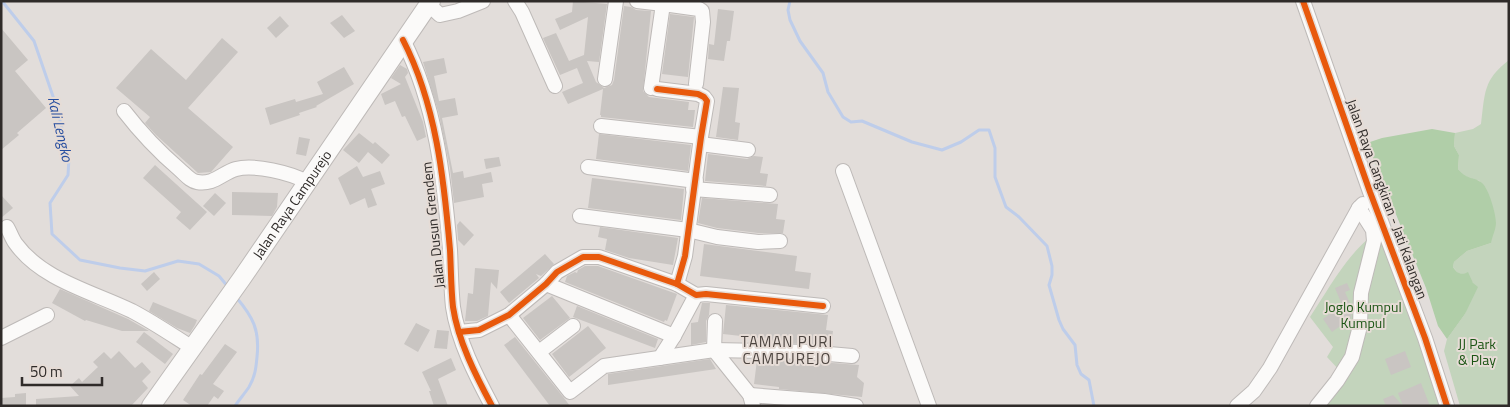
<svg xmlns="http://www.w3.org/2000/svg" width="1510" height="407" viewBox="0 0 1510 407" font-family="'Titillium Web',sans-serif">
<rect width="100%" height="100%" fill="#e2ddda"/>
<g fill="#c3d4bc">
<path d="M1509,60V406H1460L1444,351L1447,339L1465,314L1473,283L1464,274H1459L1453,267L1454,262L1467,251L1491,243L1480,181L1465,177L1458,169L1459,155L1454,146L1455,133L1473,129L1481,124C1485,93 1483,80 1509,60Z"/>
<path d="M1377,232L1407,306L1441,406H1314L1341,372L1327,357L1333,347L1310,317C1330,287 1348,252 1377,232Z"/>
</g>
<path fill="#b0cea8" d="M1432,129L1455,133L1454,146L1459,155L1458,169C1468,181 1474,176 1482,183C1489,189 1496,214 1496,223C1496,229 1492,237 1491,243L1467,251L1454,262L1453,267C1457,273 1461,276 1468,272L1473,283L1478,287L1465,314L1447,339L1438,326L1426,288L1367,143L1382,138Z"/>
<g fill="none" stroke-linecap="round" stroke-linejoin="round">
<g stroke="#becdea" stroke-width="3">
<path d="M2,1L34,41L57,108L69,158L68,175L50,203L52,234L80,260L120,268L145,271L178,261L199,264L219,276L229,288"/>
<path d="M790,1L788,10L790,20L800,41L823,73L828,92L843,117L851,122L862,121L912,142L942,150L961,142L979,130H989L995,148V177L1006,207L1019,217L1047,246L1052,266V275L1049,285L1059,320L1063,329L1075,345L1077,365L1081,374L1089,380L1094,406"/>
<path d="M235,406C239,400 245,393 249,387C255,377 256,368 257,357C260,330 253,317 236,297"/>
</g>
</g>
<g fill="#c9c5c2">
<path d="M573,1L607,4L599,62L587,61L596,82L604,88L612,85L614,80L624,6L631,7L636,10L651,11L643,91L649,97L689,102L688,110H695L693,127L601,117V115H600L603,89L568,104L562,92L583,83L577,68L560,75L543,38L556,33L569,61L584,55L588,17L560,30L555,19L572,12Z"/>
<path d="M718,9L734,11L730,41H727L724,61L708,59L709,44L714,45Z"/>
<path d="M670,14L694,17L688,77L662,74Z"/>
<path d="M342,15L355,31L344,38L330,23Z"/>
<path d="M280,16L289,26L276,38L267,28Z"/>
<path d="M1,28L28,60L15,71L46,108L17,133L19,135L1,150Z"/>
<path d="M222,38L238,52L188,108L233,147L211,172L198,173L156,135L145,123L150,117L116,88L151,49L186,80Z"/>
<path d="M444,58L447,73L434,76L439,101L455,98L458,115L442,118L453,173L463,171L464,178L491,172L493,182L482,184L484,197L454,203L450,168L439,114L423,62Z"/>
<path d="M400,65L407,69L408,73L405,77L423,122L426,137L417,141L405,116L402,117L395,101L385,105L381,94L401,84L391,78Z"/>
<path d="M344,67L354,84L316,106L317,107L299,113L300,115L270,125L265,108L295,99L296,102L323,94L317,82Z"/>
<path d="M723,87L739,88L735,122L740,123L738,140L716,137Z"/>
<path d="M359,133L373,144L375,142L390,155L382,164L368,152L359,163L343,150Z"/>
<path d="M599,134L691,145L688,171L596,159Z"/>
<path d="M299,137L310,139L306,156L296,154Z"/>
<path d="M708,154L747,159L754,156L763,157L760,173L768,174L766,186L705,181Z"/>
<path d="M499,157L501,166L486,169L484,159Z"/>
<path d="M155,165L207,212L190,230L176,218L181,212L143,178Z"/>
<path d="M357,166L363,177L380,171L385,184L371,189L377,205L368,208L365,198L350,205L338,178Z"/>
<path d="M592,178L684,189L681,220L588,208Z"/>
<path d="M232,192L278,193L277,207L272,216L232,215Z"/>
<path d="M215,193L226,203L214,216L203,206Z"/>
<path d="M1,195L13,208L1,218Z"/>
<path d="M702,198L778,204L776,219L785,220L783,233H758L717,228L698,223Z"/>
<path d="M460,221L474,235L464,246L458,240L457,225Z"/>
<path d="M600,227L678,238L673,265L629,258L605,250L607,239L598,237Z"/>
<path d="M704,244L797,256L795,271L811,273L809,289L700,276Z"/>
<path d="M545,254L554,264L541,276L536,274L539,278L509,303L500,292Z"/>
<path d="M585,266H598L677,294L667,321L665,320L664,322L565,282L567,276L575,272L577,273L578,270Z"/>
<path d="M475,268L499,270L497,289L491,282L488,316L477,321H465L468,293L473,294Z"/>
<path d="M154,272L160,279L147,291L141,284Z"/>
<path d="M1347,283L1350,290L1345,292L1352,308L1351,318L1332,332L1323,319L1342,305L1335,288Z"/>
<path d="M60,289L128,319L149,331H122L86,320L85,321L52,303Z"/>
<path d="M552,296L570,318L540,340L523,318Z"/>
<path d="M153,302L197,320L195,325L190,333L177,328L149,311Z"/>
<path d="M702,303H710L709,315L706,321V342L691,345V323L698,322Z"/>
<path d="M726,305L828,315L826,330L833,331L831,345L759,342V338L723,334Z"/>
<path d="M577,306L658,339L655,348L573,317Z"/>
<path d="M416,323L430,330L418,352L404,344Z"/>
<path d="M588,326L606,348L569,377L552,354Z"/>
<path d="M437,330L449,331L447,349L434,348Z"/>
<path d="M144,332L173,354L165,364L136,342Z"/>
<path d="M515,337L564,398L570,406H550L504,345Z"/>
<path d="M225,344L237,352L213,384L224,391L218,399L214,396L207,406H192L183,400L200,374L202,375Z"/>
<path d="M119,351L135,368L142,362L151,372L142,381L148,388L131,406H36V399L79,396L70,386L79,378L82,382L98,367L93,362L104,352L111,359Z"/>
<path d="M1405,351L1411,367L1391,375L1385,359Z"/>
<path d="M451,358L456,370L438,379L448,406H434L429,391H431L422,372Z"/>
<path d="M710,359L716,369L608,385V374Z"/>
<path d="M757,360L806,361L859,365L857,377L864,383L862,397L779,389V387L754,384Z"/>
<path d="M1421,383L1430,406H1386L1383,399L1393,395L1403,406L1398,393Z"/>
<path d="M26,393V406H1V398L15,397V394Z"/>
</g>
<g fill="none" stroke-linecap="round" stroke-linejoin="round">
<g stroke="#bebab8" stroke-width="16">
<g id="minor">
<path d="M515,1L522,12L555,86"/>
<path d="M637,1L663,4L651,88"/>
<path d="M1303,1L1370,192L1425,338L1447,406"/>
<path d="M428,4L440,15L458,11L483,1"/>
<path d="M663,4L699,9L702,11L703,22L696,84"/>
<path d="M403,40C436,104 444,179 450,250C451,269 451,289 453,307C458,341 476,376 492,406"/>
<path d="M605,79L616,1"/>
<path d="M657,89L698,94L704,97L707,101L701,137L685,256L677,284"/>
<path d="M124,111C141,133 158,151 179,169C185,174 190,181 197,182C214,185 222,173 236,169C254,164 291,173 307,182"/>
<path d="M601,126L701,137"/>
<path d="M700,144L748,150"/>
<path d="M588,167L696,181"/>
<path d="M843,171L929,406"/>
<path d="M693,189L770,195"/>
<path d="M580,216L688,230L717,237L758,242L780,241"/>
<path d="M7,227C10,232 12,239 16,244C42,280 93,292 132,311C153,322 172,335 191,347"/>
<path d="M546,284L674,336"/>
<path d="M509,315L570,392L604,366L714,350L806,352L852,356"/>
<path d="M459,332L479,330L509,315L546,284L557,272L583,257H599L677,284L696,295L706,294L823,306"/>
<path d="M1,338L47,315"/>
<path d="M714,350L750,395L753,406"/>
<path d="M714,350L715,321"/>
<path d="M539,352L573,326"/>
<path d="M660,358L674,336L696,295"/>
<path d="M750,395L824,401L856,406"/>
<path d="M1237,406L1254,391L1270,368L1359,208"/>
<path d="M1317,406L1337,381L1352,357L1360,326L1361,293L1374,241L1373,230L1359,208L1363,204"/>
</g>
</g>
<g stroke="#bebab8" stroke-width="20">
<g id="major">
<path id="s1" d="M151,406L242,278L431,1"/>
</g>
</g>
<use href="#minor" stroke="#fbfaf9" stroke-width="14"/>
<use href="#major" stroke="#fbfaf9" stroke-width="18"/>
<g stroke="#e6dcd6" stroke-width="9">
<g id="cycleway">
<path d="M1303,1L1370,192L1425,338L1447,406"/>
<path d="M403,40C436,104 444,179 450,250C451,269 451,289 453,307C458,341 476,376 492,406"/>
<path d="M657,89L698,94L704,97L707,101L701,137L685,256L677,284"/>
<path d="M459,332L479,330L509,315L546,284L557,272L583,257H599L677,284L696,295L706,294L823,306"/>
</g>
</g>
<use href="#cycleway" stroke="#e8590c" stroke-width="6"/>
</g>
<g text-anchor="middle" stroke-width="4" stroke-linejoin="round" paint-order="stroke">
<g font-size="14" fill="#2f2b29" stroke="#e6dcd6">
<text transform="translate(1387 199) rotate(70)" y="5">Jalan Raya Cangkiran - Jati Kalangan</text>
<text dy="5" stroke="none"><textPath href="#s1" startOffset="246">Jalan Raya Campurejo</textPath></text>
<text transform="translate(433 225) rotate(-96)" y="5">Jalan Dusun Grendem</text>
</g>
<g font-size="14" fill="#1a5413" stroke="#e6dcd6">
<text x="1363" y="312">Joglo Kumpul<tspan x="1363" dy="16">Kumpul</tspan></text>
<text x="1477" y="349">JJ Park<tspan x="1477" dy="16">&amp; Play</tspan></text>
</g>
<g font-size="15" font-style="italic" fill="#254d9f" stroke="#e6dcd6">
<text transform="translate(60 129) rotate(77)" y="5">Kali Lengko</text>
</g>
<g font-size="15" letter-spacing="1" fill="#4d4540" stroke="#e6dcd6">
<text x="787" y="347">TAMAN PURI<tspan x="787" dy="17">CAMPUREJO</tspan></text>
</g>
</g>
<rect width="1510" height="407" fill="none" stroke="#2f2b29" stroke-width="5"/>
<path d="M22 377v8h80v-8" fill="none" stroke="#2f2b29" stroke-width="2.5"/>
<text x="30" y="377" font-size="15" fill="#2f2b29" stroke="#e6dcd6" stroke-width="4" paint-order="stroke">50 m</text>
</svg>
